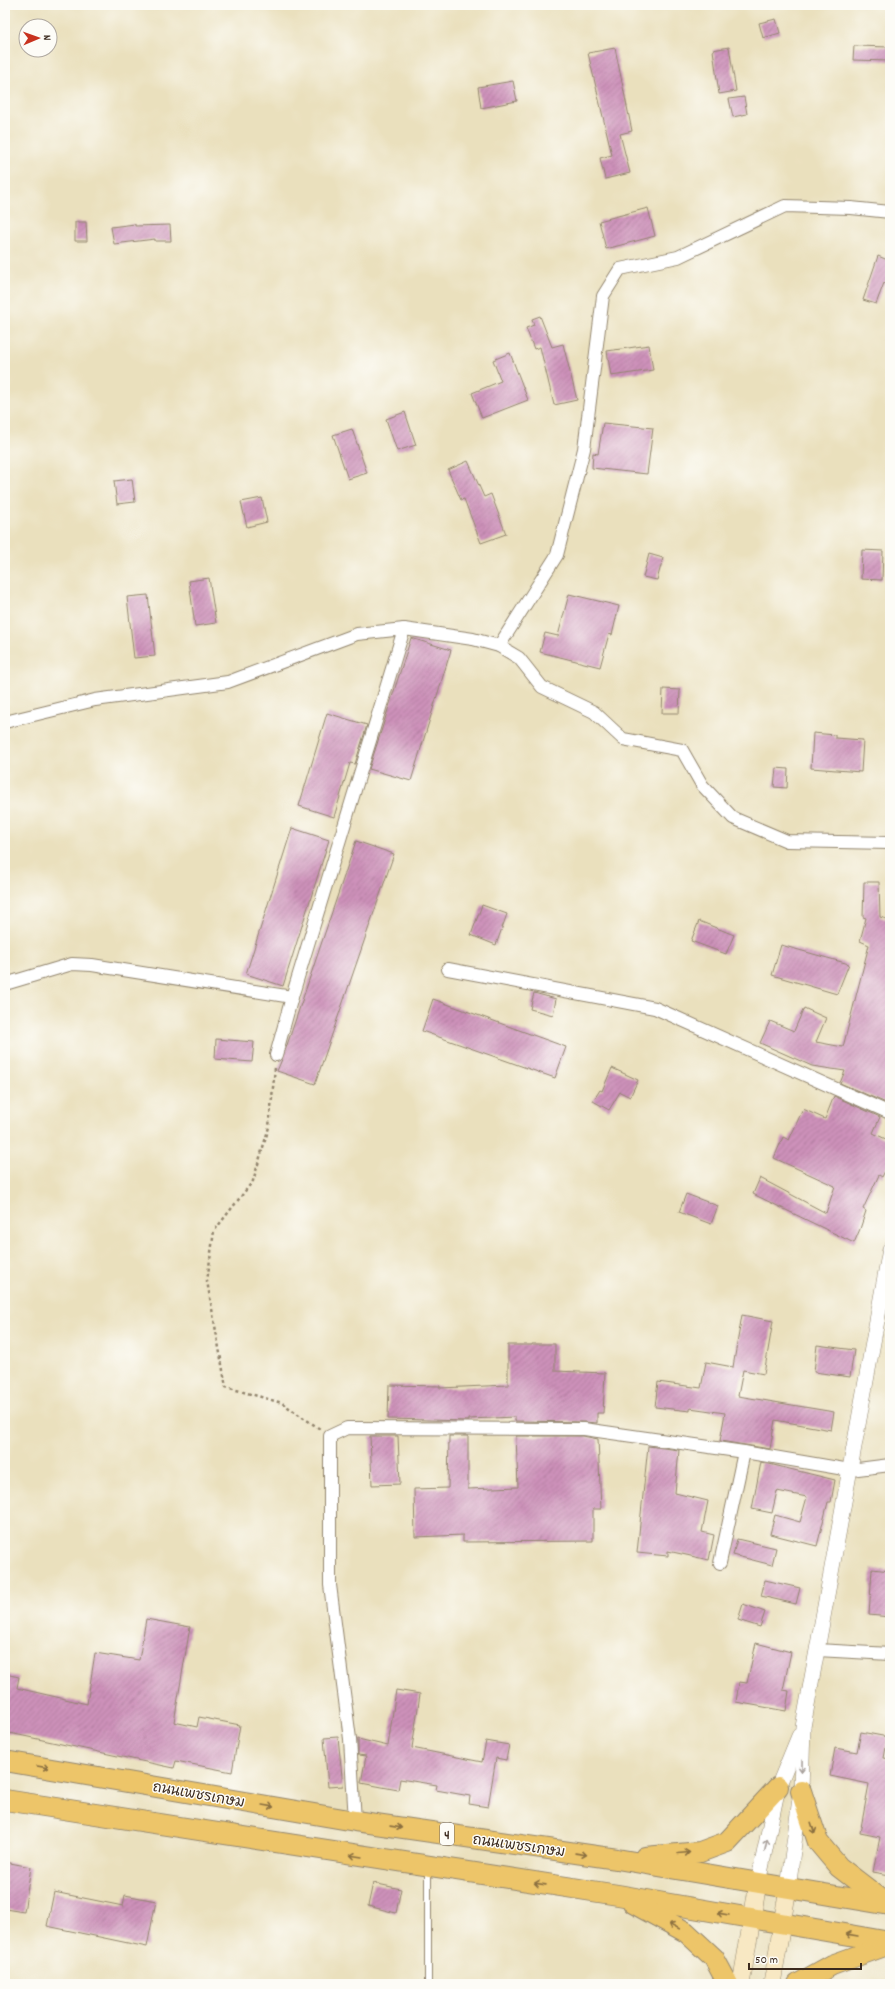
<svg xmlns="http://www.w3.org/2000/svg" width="895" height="1989" viewBox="0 0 895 1989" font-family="Dekko,'Playpen Sans Thai',sans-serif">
<defs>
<pattern id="building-hatch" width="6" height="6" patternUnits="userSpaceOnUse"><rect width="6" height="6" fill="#cd91ba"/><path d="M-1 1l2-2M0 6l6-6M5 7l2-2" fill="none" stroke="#a87797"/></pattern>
</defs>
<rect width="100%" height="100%" fill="#fdfcf7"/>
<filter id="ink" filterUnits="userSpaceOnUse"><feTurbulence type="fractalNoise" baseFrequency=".025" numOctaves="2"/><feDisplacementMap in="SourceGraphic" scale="8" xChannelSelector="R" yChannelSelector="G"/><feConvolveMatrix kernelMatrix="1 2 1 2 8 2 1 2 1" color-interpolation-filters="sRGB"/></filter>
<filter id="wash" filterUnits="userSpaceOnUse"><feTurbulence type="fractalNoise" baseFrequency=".012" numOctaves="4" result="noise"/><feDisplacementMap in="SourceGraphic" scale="16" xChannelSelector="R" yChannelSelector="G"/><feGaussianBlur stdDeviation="0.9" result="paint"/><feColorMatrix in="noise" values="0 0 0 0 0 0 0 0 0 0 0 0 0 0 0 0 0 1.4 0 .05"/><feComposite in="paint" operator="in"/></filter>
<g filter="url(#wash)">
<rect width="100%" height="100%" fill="#eae0bd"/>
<g id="blocks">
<g fill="url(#building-hatch)">
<path d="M776,19L780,33L763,38L759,23Z"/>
<path d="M854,46L890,47V61L853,60Z"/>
<path d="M729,47L736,91L719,94L713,50Z"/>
<path d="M615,48L632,131L620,134L630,173L605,179L600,158L612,155L588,53Z"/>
<path d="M513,81L517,101L481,108L478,87Z"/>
<path d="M744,97L747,114L733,117L729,99Z"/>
<path d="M648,208L655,236L606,249L599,221Z"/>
<path d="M75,222H86L87,241H75Z"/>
<path d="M135,224V226L170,225L171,241H155V239L114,244L111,227Z"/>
<path d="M878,256L890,261V286L884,283L876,304L863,300Z"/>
<path d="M540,316L552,347L563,344L577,400L554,405L540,347L534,349L526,328L534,325L532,319Z"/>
<path d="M649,345L653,370L611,376L607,351Z"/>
<path d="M510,353L528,400L482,418L472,393L501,381L493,360Z"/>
<path d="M405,412L416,445L397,451L386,419Z"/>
<path d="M603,423L653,428L647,474L592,468L593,453L598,454Z"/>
<path d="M352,429L367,473L348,479L333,435Z"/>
<path d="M468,461L484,497L491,494L506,534L481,543L464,499L461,500L448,470Z"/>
<path d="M132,479L135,502L117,504L114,481Z"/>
<path d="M262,498L267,522L247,527L241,502Z"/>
<path d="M862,550L883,551L882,580L861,579Z"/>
<path d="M649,554L663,558L657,580L643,577Z"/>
<path d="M209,578L216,623L195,626L189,581Z"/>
<path d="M569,594L619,606L612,635L609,634L600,667L540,652L545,633L558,636Z"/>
<path d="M148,595L155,656L134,658L127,597Z"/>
<path d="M411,638L451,650L411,781L369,769Z"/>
<path d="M663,689L680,690L679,713H662Z"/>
<path d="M327,713L367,725L355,764L350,763L334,817L299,806Z"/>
<path d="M813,733L835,735V738L863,740L861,772L811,768Z"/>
<path d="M776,768L788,769L787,788L774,787Z"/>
<path d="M292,828L329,840L283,986L246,974Z"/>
<path d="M356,841L394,854L315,1084L277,1071L283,1057Z"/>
<path d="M864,882H879L880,917L890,920V1101L887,1100L886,1103L840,1083L845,1071L812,1066L760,1043L770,1021L794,1031L804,1008L826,1018L816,1042L843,1047L869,945L860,941L866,918L863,917Z"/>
<path d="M482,905L507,914L496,945L471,935Z"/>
<path d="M699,921L734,935L726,954L691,941Z"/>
<path d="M781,945L849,964L837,994L772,975Z"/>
<path d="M534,993L556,999L553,1015L530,1009Z"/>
<path d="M433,999L566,1047L555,1078L422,1031Z"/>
<path d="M216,1039L254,1042L252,1062L215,1059Z"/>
<path d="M612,1068L638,1080L630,1097L620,1092L609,1110L593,1101L600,1090L602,1091Z"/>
<path d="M834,1096L880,1117L873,1133L890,1141V1161L882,1177L879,1175L863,1209L866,1211L860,1229L854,1243L753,1194L760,1178L826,1213L835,1186L774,1158L783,1137L789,1140L803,1109L825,1119Z"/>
<path d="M686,1194L718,1206L711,1224L679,1212Z"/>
<path d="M742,1315L773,1321L764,1374L743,1370L738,1396L834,1412L831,1430L775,1420L770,1449L720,1441L725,1413L690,1408V1411L655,1407L658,1382L701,1388L706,1362L733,1367Z"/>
<path d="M532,1344H555V1371L605,1373L603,1413H597V1423L584,1422L515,1421V1417L469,1419V1421L388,1419L389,1385L440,1386V1388L508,1385V1345H532Z"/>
<path d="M817,1345L854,1350L850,1377L814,1372Z"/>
<path d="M370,1436H398L400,1484L372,1485Z"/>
<path d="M449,1436H468V1489L518,1487L516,1436H583L598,1439L601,1509H593V1541L463,1542V1535L415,1537L414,1489L448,1488Z"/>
<path d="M648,1446L679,1450L675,1493L708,1501L702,1532L714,1535L709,1560L668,1551V1556L637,1553Z"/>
<path d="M761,1462L835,1480L831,1502H828L817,1546L770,1534L775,1515L800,1522L807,1497L777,1491L772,1513L752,1509Z"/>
<path d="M737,1539L776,1548L772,1565L733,1555Z"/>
<path d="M872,1569L890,1571V1617L869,1615Z"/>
<path d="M765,1580L800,1588L796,1604L761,1596Z"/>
<path d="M743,1604L765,1612L760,1627L738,1620Z"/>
<path d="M146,1619L190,1627L174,1722L197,1727L199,1717L240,1725L232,1772L176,1761L174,1768L5,1732V1674L19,1677L17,1688L87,1704L95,1653L139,1660Z"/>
<path d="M756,1643L791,1652L783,1690L789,1691L786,1711L736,1702L739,1682L747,1683Z"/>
<path d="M396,1690L420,1694L412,1748L482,1762L486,1741L509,1745L506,1760L496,1758L488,1807L469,1804L470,1796L436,1790L437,1785L400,1779L398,1790L361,1783L366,1756L358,1755V1739L388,1746Z"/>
<path d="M861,1732L888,1737L884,1758L890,1759V1875L873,1872L880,1837L860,1833L869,1784L830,1776L835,1748L857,1752Z"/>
<path d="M338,1737L343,1786L328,1787L324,1738Z"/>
<path d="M5,1862L31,1867L24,1912L5,1909Z"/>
<path d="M373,1883L401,1889L396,1913L368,1906Z"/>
<path d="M54,1892L123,1906L125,1895L156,1901L147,1947L47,1926Z"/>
</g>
</g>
</g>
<g filter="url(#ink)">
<use href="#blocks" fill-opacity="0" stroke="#92856e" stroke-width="1"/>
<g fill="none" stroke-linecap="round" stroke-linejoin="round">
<g stroke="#92856e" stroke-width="8">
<path id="service" d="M428,1869V1984"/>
</g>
<g stroke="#92856e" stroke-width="14">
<g id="minor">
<path d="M499,646L557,555L584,449L603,296L620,269L678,257L785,206L851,208L890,212"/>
<path d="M5,722L95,700L228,682L357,634L404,629L473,639L499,646L519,658L542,687L594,712L623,739L682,750L702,785L733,818L787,841L890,843"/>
<path d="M448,969L655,1008L890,1113"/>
<path d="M5,984L72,964L92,965L292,997"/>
<path d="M276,1055L292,997L404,629"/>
<path d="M720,1563L744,1452"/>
<path d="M817,1650L890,1654"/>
<path d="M355,1821L350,1739L330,1585V1436L347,1428L584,1429L744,1452L850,1470L890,1465"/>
</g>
</g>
<g stroke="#92856e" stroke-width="16">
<g id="tertiary">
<path d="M758,1883L778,1787L799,1736"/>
<path d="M788,1888L801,1791L803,1727L890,1249"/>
</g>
</g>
<g stroke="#92856e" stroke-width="18">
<g id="secondary">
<path d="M741,1984L758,1883"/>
<path d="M772,1984L788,1888"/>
</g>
</g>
<g stroke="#92856e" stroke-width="22">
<g id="trunk">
<path d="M5,1761L355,1821L617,1859L890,1905"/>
<path d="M801,1791L818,1842L839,1867L886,1903"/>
<path d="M5,1800L618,1895L890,1942"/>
<path d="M645,1857L700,1852L727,1842L778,1787"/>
<path d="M633,1903L686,1932L714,1958L728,1984"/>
<path d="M798,1984L832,1965L890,1944"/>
</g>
</g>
<path stroke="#92856e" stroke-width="2.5" stroke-dasharray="3 3" stroke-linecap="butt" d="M275,1068L269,1127L253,1181L214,1231L207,1281L226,1387L282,1403L320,1429"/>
<use href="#service" stroke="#fff" stroke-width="6"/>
<use href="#minor" stroke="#fff" stroke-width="12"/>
<use href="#tertiary" stroke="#fff" stroke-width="15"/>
<use href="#secondary" stroke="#f8e8c3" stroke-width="17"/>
<use href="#trunk" stroke="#edc569" stroke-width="20"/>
</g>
<defs><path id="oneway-shaft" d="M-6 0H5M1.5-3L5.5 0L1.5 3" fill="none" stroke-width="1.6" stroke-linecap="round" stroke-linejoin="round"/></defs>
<g stroke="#a79f9a">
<use href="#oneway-shaft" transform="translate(802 1766) rotate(91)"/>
<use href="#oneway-shaft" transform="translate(766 1845) rotate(-78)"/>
</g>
<g stroke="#8b7040">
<use href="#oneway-shaft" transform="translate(43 1767) rotate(10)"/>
<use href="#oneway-shaft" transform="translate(268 1806) rotate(10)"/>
<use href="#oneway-shaft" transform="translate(396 1827) rotate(8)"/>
<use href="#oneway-shaft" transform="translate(813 1828) rotate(72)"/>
<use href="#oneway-shaft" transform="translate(684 1853) rotate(-5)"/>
<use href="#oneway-shaft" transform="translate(581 1854) rotate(8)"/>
<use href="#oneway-shaft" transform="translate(356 1856) rotate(-171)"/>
<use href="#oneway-shaft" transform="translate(540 1884) rotate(-172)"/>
<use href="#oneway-shaft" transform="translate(723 1914) rotate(-170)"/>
<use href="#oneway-shaft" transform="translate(674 1926) rotate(-152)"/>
<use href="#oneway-shaft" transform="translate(852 1935) rotate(-170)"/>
</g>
</g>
<g text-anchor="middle" stroke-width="3" stroke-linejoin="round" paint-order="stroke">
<rect fill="#fdfcf7" stroke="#75695f" stroke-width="1" x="440" y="1823" width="14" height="22" rx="3"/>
<g font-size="13" font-weight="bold" fill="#3b2a1e">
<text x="447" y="1839">4</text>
</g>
<g font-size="14" fill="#3b2a1e" stroke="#fdfcf7">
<text transform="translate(199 1794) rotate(10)" y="5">ถนนเพชรเกษม</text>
<text transform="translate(519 1845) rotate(8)" y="5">ถนนเพชรเกษม</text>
</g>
</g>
<rect width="895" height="1989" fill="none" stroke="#fdfcf7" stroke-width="20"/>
<g transform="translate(38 38) rotate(88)"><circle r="19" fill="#fdfcf7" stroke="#afa8a0"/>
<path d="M0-3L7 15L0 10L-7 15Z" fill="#c8321e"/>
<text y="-6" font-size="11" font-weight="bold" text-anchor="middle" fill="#3b2a1e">N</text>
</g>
<path d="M749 1963v6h112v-6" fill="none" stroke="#3b2a1e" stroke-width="2"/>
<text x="755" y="1963" font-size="12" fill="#3b2a1e" stroke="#fdfcf7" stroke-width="3" paint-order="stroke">50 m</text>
</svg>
